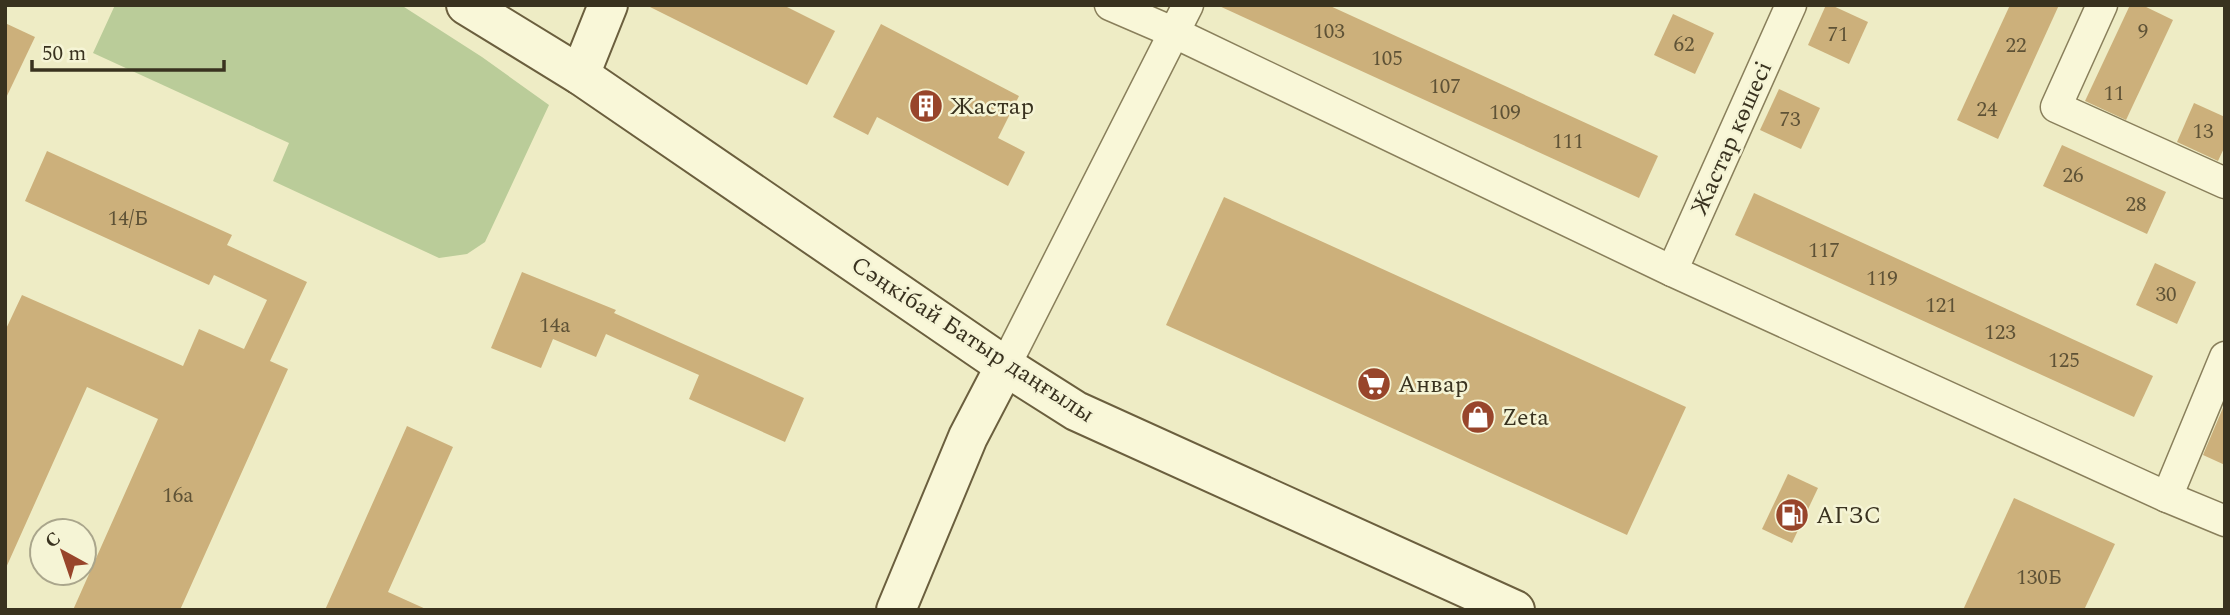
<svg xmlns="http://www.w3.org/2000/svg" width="2230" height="615" viewBox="0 0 2230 615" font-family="Spectral,serif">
<rect width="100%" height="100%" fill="#eeecc5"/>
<path fill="#bacc99" d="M115,5H401L482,57L549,105L485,242L467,254L439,258L273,181L289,143L93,53Z"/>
<g fill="#ccb07b">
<path d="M646,5H783L835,31L807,85Z"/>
<path d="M1217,5H1328L1658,156L1639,198Z"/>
<path d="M1826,5H1831L1868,22L1849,64L1808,45Z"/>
<path d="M2010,5H2059L1998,139L1957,120Z"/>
<path d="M2130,5H2142L2173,20L2126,120L2085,101Z"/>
<path d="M1673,14L1714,33L1695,74L1654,55Z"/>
<path d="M5,23L35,37L5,100Z"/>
<path d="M881,24L1019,96L998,138L1025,152L1008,186L877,117L868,135L833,117Z"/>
<path d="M1779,89L1820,108L1801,149L1760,130Z"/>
<path d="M2194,103L2225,117V146L2218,161L2177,142Z"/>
<path d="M2062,145L2166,192L2147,234L2043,186Z"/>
<path d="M47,151L232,235L227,245L307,282L270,361L288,369L180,610H73L158,419L87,387L5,570V331L22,295L183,366L199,329L244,349L267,300L214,275L209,285L25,201Z"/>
<path d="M1754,193L2153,376L2134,417L1735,235Z"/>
<path d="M1224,197L1686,407L1627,535L1166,325Z"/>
<path d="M2155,263L2196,282L2177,324L2136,305Z"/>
<path d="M522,272L616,310L614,313L804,398L785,442L689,399L699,375L606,334L596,357L553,339L541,368L491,348Z"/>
<path d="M2225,403V465L2203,455Z"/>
<path d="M407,426L453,447L388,592L428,610H325Z"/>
<path d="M1788,474L1818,488L1792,543L1762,529Z"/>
<path d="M2014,498L2115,544L2084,610H1963Z"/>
</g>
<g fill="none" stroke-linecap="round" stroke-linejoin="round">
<g stroke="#897f5b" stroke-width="33">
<g id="street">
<path d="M1110,5L1175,33L1672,271L2167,497L2225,521"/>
<path d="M2102,5L2056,107L2225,183"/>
<path d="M1672,271L1791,5"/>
<path d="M1005,366L1188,5"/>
<path d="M2167,497L2225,357"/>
</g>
</g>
<g stroke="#6b5f3e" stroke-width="42">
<g id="secondary">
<path d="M466,5L580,75L1005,366L1076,411L1515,610"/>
<path d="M580,75L608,5"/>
<path d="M896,610L968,437L1005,366"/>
</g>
</g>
<use href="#street" stroke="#f9f7d8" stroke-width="30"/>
<use href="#secondary" stroke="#f9f7d8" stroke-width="38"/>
</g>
<defs>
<g id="building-disc" transform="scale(1.75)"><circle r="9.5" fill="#98452b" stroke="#f5f4d5"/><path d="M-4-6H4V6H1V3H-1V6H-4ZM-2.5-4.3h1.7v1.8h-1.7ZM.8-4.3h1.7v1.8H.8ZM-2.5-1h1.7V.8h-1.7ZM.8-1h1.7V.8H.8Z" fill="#fff"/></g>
<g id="supermarket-disc" transform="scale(1.75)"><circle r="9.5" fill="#98452b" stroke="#f5f4d5"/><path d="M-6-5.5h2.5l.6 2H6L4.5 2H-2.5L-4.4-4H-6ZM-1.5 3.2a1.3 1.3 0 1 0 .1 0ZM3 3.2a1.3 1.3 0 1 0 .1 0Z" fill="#fff"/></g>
<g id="shop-disc" transform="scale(1.75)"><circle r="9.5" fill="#98452b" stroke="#f5f4d5"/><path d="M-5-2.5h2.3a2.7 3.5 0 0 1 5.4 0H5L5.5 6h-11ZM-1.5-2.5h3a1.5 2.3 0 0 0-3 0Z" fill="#fff"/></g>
<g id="fuel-disc" transform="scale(1.75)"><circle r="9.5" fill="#98452b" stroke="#f5f4d5"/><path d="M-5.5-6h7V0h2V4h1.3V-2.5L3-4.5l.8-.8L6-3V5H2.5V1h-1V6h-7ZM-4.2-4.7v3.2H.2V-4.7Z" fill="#fff"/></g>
</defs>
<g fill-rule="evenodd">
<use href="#building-disc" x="926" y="106"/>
<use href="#supermarket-disc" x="1374" y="384"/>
<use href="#shop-disc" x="1478" y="417"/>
<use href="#fuel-disc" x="1792" y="515"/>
</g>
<g text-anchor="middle" stroke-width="5" stroke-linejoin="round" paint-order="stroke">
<g font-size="21" fill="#5e5236">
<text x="1329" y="38">103</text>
<text x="2143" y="38">9</text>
<text x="1838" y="41">71</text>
<text x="1684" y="51">62</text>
<text x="2016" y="52">22</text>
<text x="1387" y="65">105</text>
<text x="1445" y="93">107</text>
<text x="2114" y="100">11</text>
<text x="1987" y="116">24</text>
<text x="1505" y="119">109</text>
<text x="1790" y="126">73</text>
<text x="2203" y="138">13</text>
<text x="1568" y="148">111</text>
<text x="2073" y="182">26</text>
<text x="2136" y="211">28</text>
<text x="128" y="225">14/Б</text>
<text x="1824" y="257">117</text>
<text x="1882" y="285">119</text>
<text x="2166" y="301">30</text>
<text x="1941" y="312">121</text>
<text x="555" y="332">14а</text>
<text x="2000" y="339">123</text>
<text x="2064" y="367">125</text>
<text x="178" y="502">16а</text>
<text x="2039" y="584">130Б</text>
</g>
<g font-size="24" fill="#39321f" stroke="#f5f4d5" text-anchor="start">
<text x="950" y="114">Жастар</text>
<text x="1398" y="392">Анвар</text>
<text x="1502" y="425">Zeta</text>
<text x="1816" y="523">АГЗС</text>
</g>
<g font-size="24" fill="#39321f" stroke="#f5f4d5">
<text transform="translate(1731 138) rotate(-66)" y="8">Жастар көшесі</text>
<text transform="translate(973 339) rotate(33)" y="8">Сәңкібай Батыр даңғылы</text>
</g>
</g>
<rect width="2230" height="615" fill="none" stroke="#39321f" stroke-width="14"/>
<g transform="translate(63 552) rotate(320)"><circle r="33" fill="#f5f4d5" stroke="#aaa68c" stroke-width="2"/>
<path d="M0-5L12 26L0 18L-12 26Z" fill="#98452b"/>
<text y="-10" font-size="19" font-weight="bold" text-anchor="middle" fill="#39321f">С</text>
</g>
<path d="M32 60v10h192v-10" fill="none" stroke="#39321f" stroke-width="3.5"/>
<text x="42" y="60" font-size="21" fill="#39321f" stroke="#f5f4d5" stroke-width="5" paint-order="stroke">50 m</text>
</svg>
